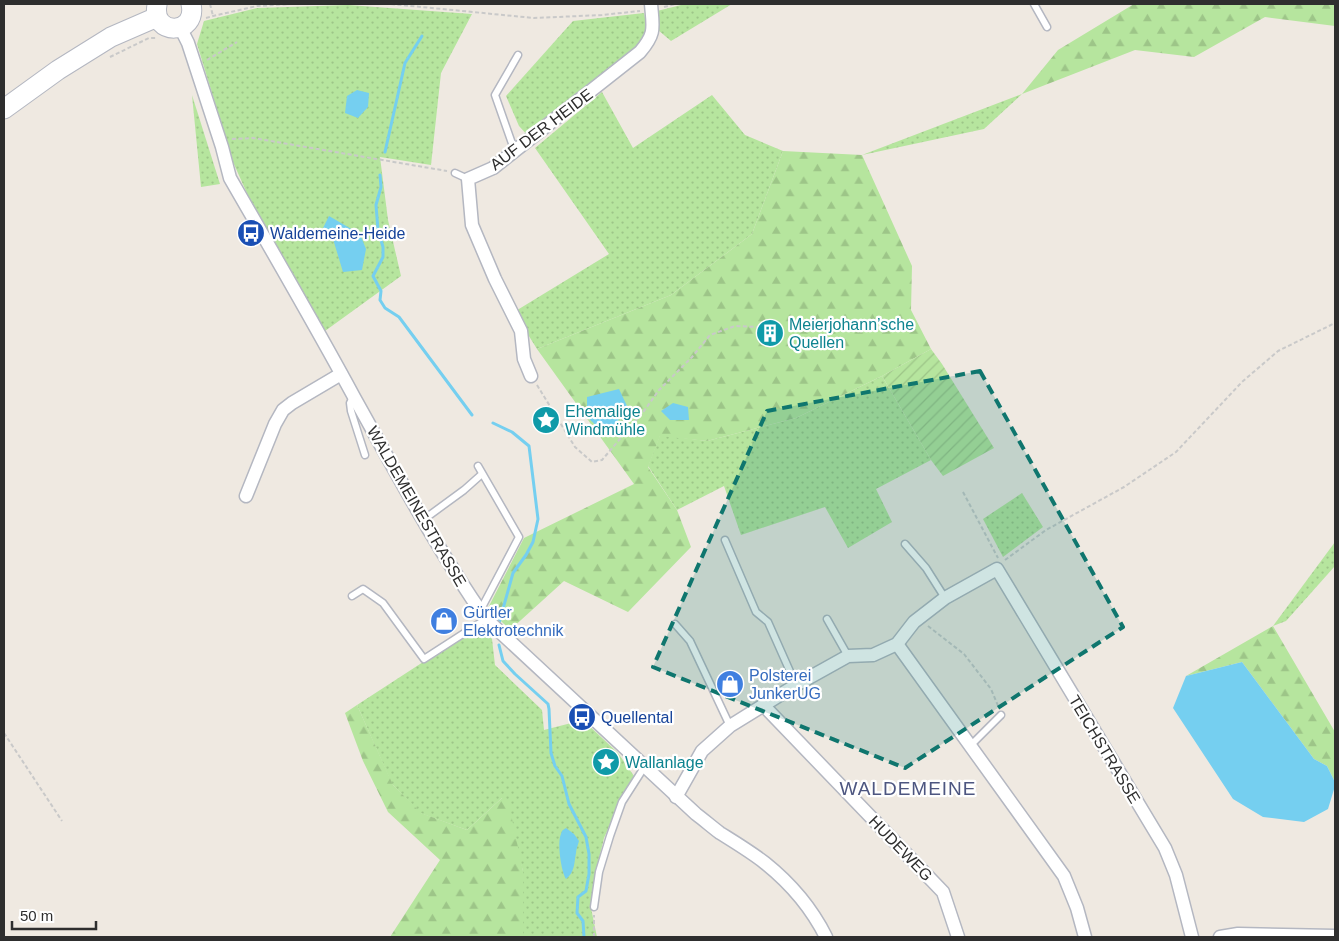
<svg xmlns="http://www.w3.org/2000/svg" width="1339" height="941" viewBox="0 0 1339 941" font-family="Helvetica,sans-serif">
<defs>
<pattern id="grass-dots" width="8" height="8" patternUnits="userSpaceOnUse" patternTransform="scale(1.25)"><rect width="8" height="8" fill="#b6e59e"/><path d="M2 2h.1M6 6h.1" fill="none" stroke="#9dc588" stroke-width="1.8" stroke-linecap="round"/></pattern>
<pattern id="forest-firs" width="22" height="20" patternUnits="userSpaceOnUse" patternTransform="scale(1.25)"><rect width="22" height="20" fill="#b6e59e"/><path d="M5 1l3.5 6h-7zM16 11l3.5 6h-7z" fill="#9dc588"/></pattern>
<pattern id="garden-furrows" width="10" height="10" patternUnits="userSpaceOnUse" patternTransform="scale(1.25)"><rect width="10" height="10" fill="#b6e59e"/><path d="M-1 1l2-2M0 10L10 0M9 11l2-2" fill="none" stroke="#9dc588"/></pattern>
</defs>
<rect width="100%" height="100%" fill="#efe9e1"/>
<g fill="url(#grass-dots)">
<path d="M685,4H732L671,41L658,30L657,11Z"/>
<path d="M348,5L472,14L441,73L431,165L380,157L388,220L401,276L325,331L250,200L233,162L197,44L204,21L257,8Z"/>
<path d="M644,13C648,30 645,37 634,50L529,137L519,126L506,96L573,21Z"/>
<path d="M602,92L633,148L712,95L745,135L783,151L752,234L671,295L537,349L514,312L609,254L535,148Z"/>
<path d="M1022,94L984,129L862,155Z"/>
<path d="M192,95L220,184L201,187Z"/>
<path d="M882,376L931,460L876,489L892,522L848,548L825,507L741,535L724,486L677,510L648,466L660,435L707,441L796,418Z"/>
<path d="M1022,493L1043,527L1003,557L983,519Z"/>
<path d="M1335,542V566L1286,621L1273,626Z"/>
<path d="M480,625L492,639L495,665L542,710L544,730L583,720L618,753L634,776L625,791L604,838L597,867L591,908L597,937H523V871L502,798L467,830L420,813L392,784L357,705Z"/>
</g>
<g fill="url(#forest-firs)">
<path d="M1134,4H1335V26L1265,17L1194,57L1135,50L1022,94L1058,50Z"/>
<path d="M783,151L862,155L912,266L911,310L931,349L882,376L796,418L707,441L660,436L648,467L677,510L691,547L628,612L564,581L510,630L488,608L524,538L634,484L537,349L671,295L752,234Z"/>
<path d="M1273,626L1335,732V782L1327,766L1314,759L1242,662L1186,676Z"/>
<path d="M357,705L393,785L421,813L467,830L502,798L508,800L523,871V937H390L440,860L388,812L363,761L345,713Z"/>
</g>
<path fill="url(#garden-furrows)" d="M931,349L942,364L994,448L943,476L931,460L882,376Z"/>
<g fill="#75cff0">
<path d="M357,90L369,93L368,107L358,118L345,113L347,96Z"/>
<path d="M329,216L360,234L366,249L362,270L343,272L333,239L322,230Z"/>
<path d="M619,389L628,408L608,433L601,430L587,417V397Z"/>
<path d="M673,403L688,407L689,420H670L661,411Z"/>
<path d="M1242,662L1314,759L1327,766L1335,782V786L1328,809L1304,822L1263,817L1233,799L1173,708L1186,676Z"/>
<path d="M566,828L574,834L579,841C578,845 576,849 576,853C574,863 575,872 566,879C561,871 557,842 561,834C562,830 563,830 566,828Z"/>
</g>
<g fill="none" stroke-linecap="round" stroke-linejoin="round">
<g stroke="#75cff0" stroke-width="3">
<path d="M385,152L405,63L422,36"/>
<path d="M380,175L381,187L376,205L378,230L383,247V257L373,276L381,291L380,300L385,308L399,317L472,415"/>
<path d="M493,423L512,432L529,446L538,519L533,542L526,555L513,573L499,623"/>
<path d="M499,645L503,661L515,674L548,704L549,709L551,753L555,766L562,776L569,804L586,837L589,854V874L586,891L578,897L577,913L583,921L584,937"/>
</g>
<g stroke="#b4b7c1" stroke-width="9">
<g id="lane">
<path d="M1034,4L1047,27"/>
<path d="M515,152L495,95L518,55"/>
<path d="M455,173L468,179"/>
<path d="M353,397L350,403L351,411L365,455"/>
<path d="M478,466L519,537L480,611"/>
<path d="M423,520L464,490L482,474"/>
<path d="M725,540L756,612L768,622L796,685"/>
<path d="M905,544L926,568L945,598"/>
<path d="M352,596L363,589L383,603L424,659L486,619"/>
<path d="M827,619L848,656"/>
<path d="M675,624L690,641L730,726"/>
<path d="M970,746L1001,715"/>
<path d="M594,907L599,872L610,836L622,802L645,766"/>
</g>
</g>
<g stroke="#b4b7c1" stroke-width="15">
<g id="street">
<path d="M180,27L188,43L222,147L230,178C272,251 314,323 354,397C396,472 436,548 486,619L696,814C704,820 712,827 720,833C736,843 751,852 765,863C790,883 812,909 826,937"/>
<path d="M531,376L524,359L521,331L495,279L472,225L468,179L493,168L640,52C656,33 653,28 651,4"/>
<path d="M246,496L275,424L283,410L292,403L341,374"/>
<path d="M897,644L1064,876L1077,908L1085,937"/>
<path d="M763,705L943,892L958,937"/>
<path d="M676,797L702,751L730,726L796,685L848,656L873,655L897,644L914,622L945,598L997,569L1165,848L1176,875L1192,937"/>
<path d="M1220,937L1238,934L1335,936"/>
</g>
</g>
<g stroke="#b4b7c1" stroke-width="21">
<g id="secondary">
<path d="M157,5C151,36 198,36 191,4"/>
<path d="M4,109L58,70L111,37L157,17"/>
</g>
</g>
<g stroke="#c9c9c9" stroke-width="2" stroke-dasharray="4 2.5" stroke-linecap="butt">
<path d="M210,4L213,16"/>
<path d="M391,4L534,18L602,15L640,11"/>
<path d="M664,7L675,4"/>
<path d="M206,18L213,16L257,6L290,4"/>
<path d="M110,57L149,38H156"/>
<path d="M207,60L237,42"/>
<path d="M232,139L253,138L447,171"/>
<path d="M537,385L575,447L592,462L602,460L644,411L659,390L692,357L710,335L735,326L757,327"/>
<path d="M963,492L998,558"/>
<path d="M1005,560L1046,530L1124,487L1176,452L1242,382L1278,351L1335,323"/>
<path d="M928,626L964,654L991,689L999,708"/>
<path d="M4,733L62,821"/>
<path d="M594,937V915"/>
</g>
<use href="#lane" stroke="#fff" stroke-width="6"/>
<use href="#street" stroke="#fff" stroke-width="12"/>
<use href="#secondary" stroke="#fff" stroke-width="19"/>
</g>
<path fill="#0f766e" fill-opacity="0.2" stroke="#0f766e" stroke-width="4" stroke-dasharray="10 6" stroke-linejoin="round" d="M980,371L1123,627L905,768L653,667L767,411Z"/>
<defs>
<g id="bus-disc" transform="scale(1.4375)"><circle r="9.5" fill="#1a4fb4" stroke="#fff"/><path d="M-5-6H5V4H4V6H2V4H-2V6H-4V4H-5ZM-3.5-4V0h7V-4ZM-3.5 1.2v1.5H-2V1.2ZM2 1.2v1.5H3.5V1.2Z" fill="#fff"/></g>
<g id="building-disc" transform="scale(1.4375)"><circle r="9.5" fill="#0f9aa8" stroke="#fff"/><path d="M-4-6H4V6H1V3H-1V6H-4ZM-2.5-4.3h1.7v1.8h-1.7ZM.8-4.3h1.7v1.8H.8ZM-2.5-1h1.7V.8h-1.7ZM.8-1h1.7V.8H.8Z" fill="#fff"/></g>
<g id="sight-disc" transform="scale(1.4375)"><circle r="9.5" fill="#0f9aa8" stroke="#fff"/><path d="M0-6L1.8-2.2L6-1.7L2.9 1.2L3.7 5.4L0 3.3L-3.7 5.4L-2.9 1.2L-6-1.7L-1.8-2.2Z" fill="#fff"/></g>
<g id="shop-disc" transform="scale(1.4375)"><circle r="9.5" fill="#3f7fe0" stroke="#fff"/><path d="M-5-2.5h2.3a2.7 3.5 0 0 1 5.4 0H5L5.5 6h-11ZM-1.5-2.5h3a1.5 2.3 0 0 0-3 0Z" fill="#fff"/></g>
</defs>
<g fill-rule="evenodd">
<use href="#bus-disc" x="251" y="233"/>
<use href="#building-disc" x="770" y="333"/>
<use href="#sight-disc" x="546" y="420"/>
<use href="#shop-disc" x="444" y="621"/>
<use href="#shop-disc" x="730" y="684"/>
<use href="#bus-disc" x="582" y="717"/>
<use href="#sight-disc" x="606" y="762"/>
</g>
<g text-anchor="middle" stroke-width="4.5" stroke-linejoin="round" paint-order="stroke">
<g font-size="16" fill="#2e2e2e" stroke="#fff">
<text transform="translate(541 129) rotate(-37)" y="6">AUF DER HEIDE</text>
<text transform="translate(417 506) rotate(60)" y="6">WALDEMEINESTRASSE</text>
<text transform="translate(1105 749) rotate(59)" y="6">TEICHSTRASSE</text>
<text transform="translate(901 848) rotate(46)" y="6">HUDEWEG</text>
</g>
<g font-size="16" fill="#164399" stroke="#fff" text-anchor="start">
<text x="270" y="239">Waldemeine-Heide</text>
<text x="601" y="723">Quellental</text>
</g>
<g font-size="16" fill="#0d838f" stroke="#fff" text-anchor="start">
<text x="789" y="330">Meierjohann’sche<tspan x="789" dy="18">Quellen</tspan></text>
<text x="565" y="417">Ehemalige<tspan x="565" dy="18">Windmühle</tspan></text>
<text x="625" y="768">Wallanlage</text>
</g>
<g font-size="16" fill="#366cbe" stroke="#fff" text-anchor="start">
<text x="463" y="618">Gürtler<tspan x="463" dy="18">Elektrotechnik</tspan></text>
<text x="749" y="681">Polsterei<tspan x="749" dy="18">JunkerUG</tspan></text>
</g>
<g font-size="19" letter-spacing="1" fill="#4d5680" stroke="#fff">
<text x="908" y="795">WALDEMEINE</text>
</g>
</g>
<rect width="1339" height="941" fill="none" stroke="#2e2e2e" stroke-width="10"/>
<path d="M12 921v8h84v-8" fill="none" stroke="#2e2e2e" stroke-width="2.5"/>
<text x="20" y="921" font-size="15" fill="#2e2e2e" stroke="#ffffff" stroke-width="4" paint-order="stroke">50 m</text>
</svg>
